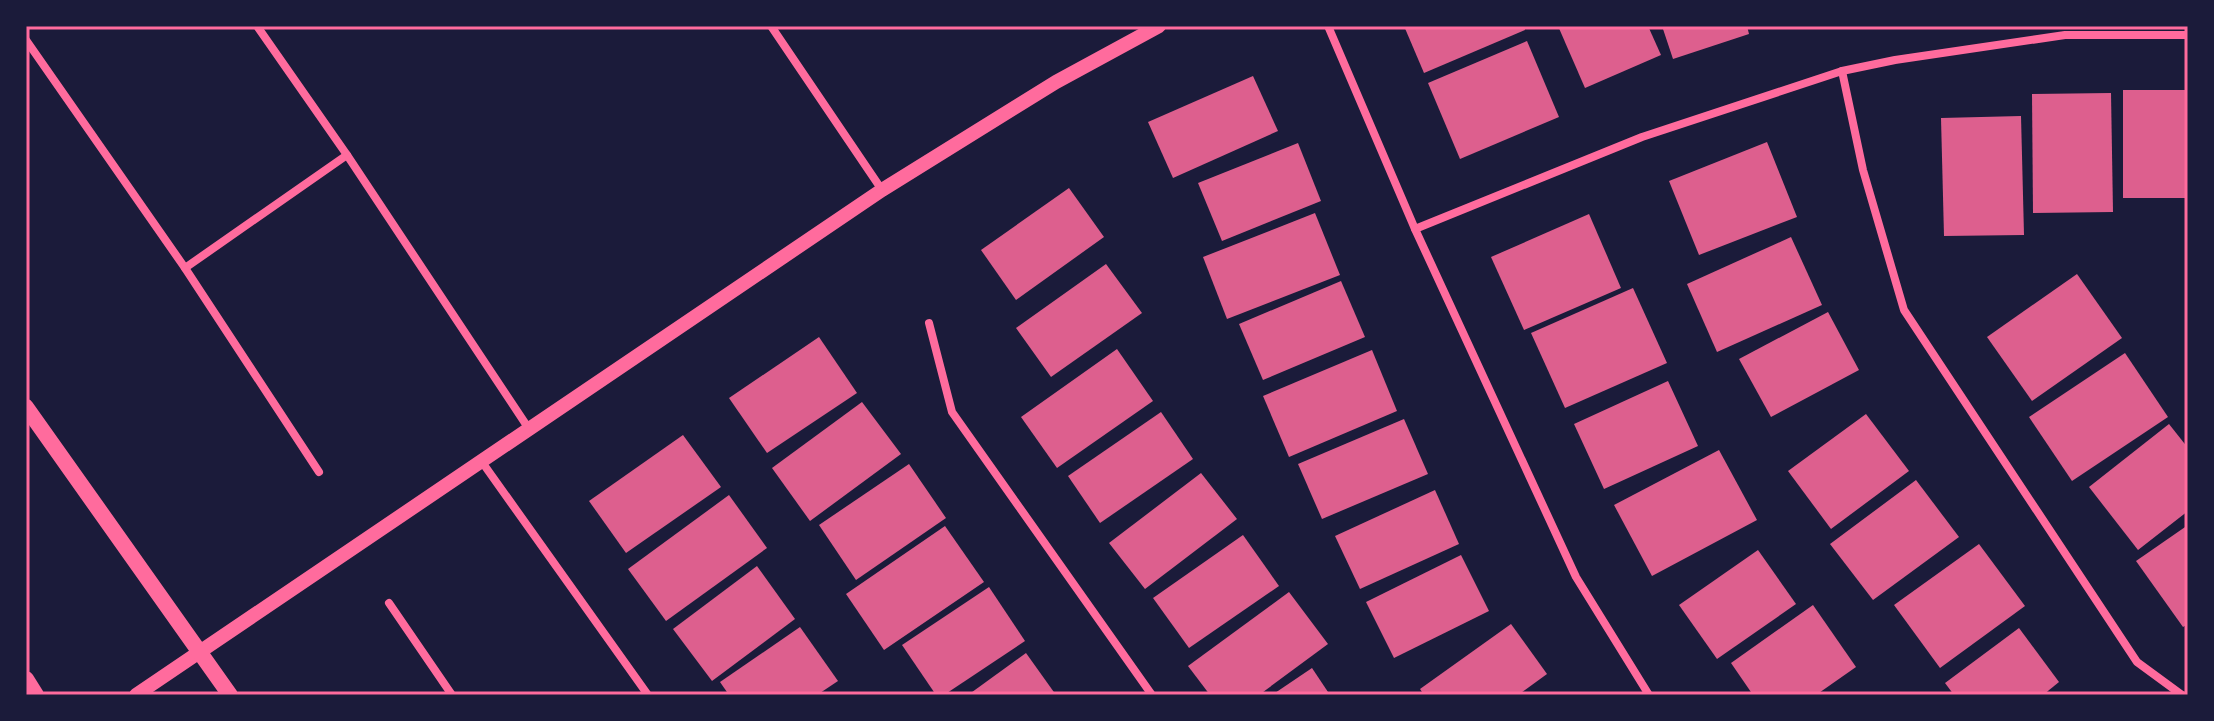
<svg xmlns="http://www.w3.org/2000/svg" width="2214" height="721" viewBox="0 0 2214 721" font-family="Montserrat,sans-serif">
<rect width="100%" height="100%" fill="#1b1b3a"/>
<g fill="#dd5f8e">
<path d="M1404,26H1524L1525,30L1424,73Z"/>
<path d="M1558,26H1648L1661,55L1585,88Z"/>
<path d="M1662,26H1747L1749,34L1673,59Z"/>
<path d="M1527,41L1559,117L1460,159L1428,83Z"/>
<path d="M1253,76L1278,131L1173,178L1148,122Z"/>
<rect x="2123" y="90" width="65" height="108"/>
<path d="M2111,93L2113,212L2033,213L2032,94Z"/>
<path d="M2021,116L2024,235L1944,236L1941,118Z"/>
<path d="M1767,142L1797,217L1699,255L1669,181Z"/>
<path d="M1298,143L1321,201L1222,241L1198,183Z"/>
<path d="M1069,188L1104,237L1016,300L981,250Z"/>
<path d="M1315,213L1340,275L1227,319L1203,257Z"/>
<path d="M1589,214L1621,288L1524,330L1491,257Z"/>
<path d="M1791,237L1822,305L1717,352L1687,284Z"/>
<path d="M1106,264L1142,313L1051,377L1016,328Z"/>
<path d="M2077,274L2122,338L2032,401L1987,337Z"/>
<path d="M1341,281L1365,337L1263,380L1239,324Z"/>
<path d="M1633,288L1667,363L1565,408L1531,333Z"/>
<path d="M1828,312L1859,370L1771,417L1739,359Z"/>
<path d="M819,337L857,393L767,453L729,398Z"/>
<path d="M1117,349L1153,401L1057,468L1021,417Z"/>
<path d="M1372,350L1397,411L1289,457L1263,396Z"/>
<path d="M2125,353L2168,417L2072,481L2029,417Z"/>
<path d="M1668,381L1698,446L1604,489L1574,424Z"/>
<path d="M862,402L901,454L810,521L772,468Z"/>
<path d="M1161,412L1193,459L1100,523L1068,476Z"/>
<path d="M1866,414L1909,471L1831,529L1788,471Z"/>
<path d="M1404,419L1428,474L1322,519L1298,464Z"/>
<path d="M2169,424L2188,448V511L2138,550L2089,487Z"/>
<path d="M683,435L721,487L626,553L589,501Z"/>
<path d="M1719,450L1757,520L1652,576L1614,505Z"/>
<path d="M909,464L946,518L856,580L819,525Z"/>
<path d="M1201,473L1237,519L1145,589L1109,543Z"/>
<path d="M1916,480L1959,537L1873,600L1830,544Z"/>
<path d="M1435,490L1459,544L1360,589L1335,536Z"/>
<path d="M729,495L767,548L666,621L628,569Z"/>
<path d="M2188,525V624L2183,627L2136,561Z"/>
<path d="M945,526L984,582L884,650L846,594Z"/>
<path d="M1243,535L1279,586L1189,648L1153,598Z"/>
<path d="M1979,544L2025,606L1940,668L1894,605Z"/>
<path d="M1758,550L1796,604L1717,659L1679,605Z"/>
<path d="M1461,555L1489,611L1394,658L1366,602Z"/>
<path d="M757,566L795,619L712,681L673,629Z"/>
<path d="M989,587L1025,641L944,695H936L902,645Z"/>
<path d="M1289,592L1328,644L1259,695H1210L1188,666Z"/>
<path d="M1813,605L1856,667L1816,695H1753L1731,663Z"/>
<path d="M1511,624L1547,674L1518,695H1424L1420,689Z"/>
<path d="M800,627L838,681L817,695H729L720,682Z"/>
<path d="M2019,628L2059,682L2043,695H1954L1945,683Z"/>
<path d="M1026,653L1056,695H968Z"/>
<path d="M1312,668L1330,695H1272Z"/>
</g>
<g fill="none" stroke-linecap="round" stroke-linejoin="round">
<g stroke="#ff6b9d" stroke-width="8">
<path d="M257,26L347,155L529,429"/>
<path d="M771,26L882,190"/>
<path d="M1328,26L1415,229L1576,577L1649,695"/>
<path d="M26,40L185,268L319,472"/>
<path d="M1842,71L1863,170L1904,310L2137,662L2182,695"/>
<path d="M1415,229L1642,137L1842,71L1895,60L2065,35H2188"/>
<path d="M185,268L347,155"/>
<path d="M929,323L952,412L1152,695"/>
<path d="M482,462L648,695"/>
<path d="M389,603L452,695"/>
</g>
<path stroke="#ff6b9d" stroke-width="14" d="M136,695L882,190L1056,82L1159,26"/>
<g stroke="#ff6b9d" stroke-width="16">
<path d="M26,407L230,695"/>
<path d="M26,679L36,695"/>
</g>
</g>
<rect width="2214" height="721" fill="none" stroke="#1b1b3a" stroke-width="56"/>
<rect x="28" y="28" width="2158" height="665" fill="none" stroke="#ff6b9d" stroke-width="3"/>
</svg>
